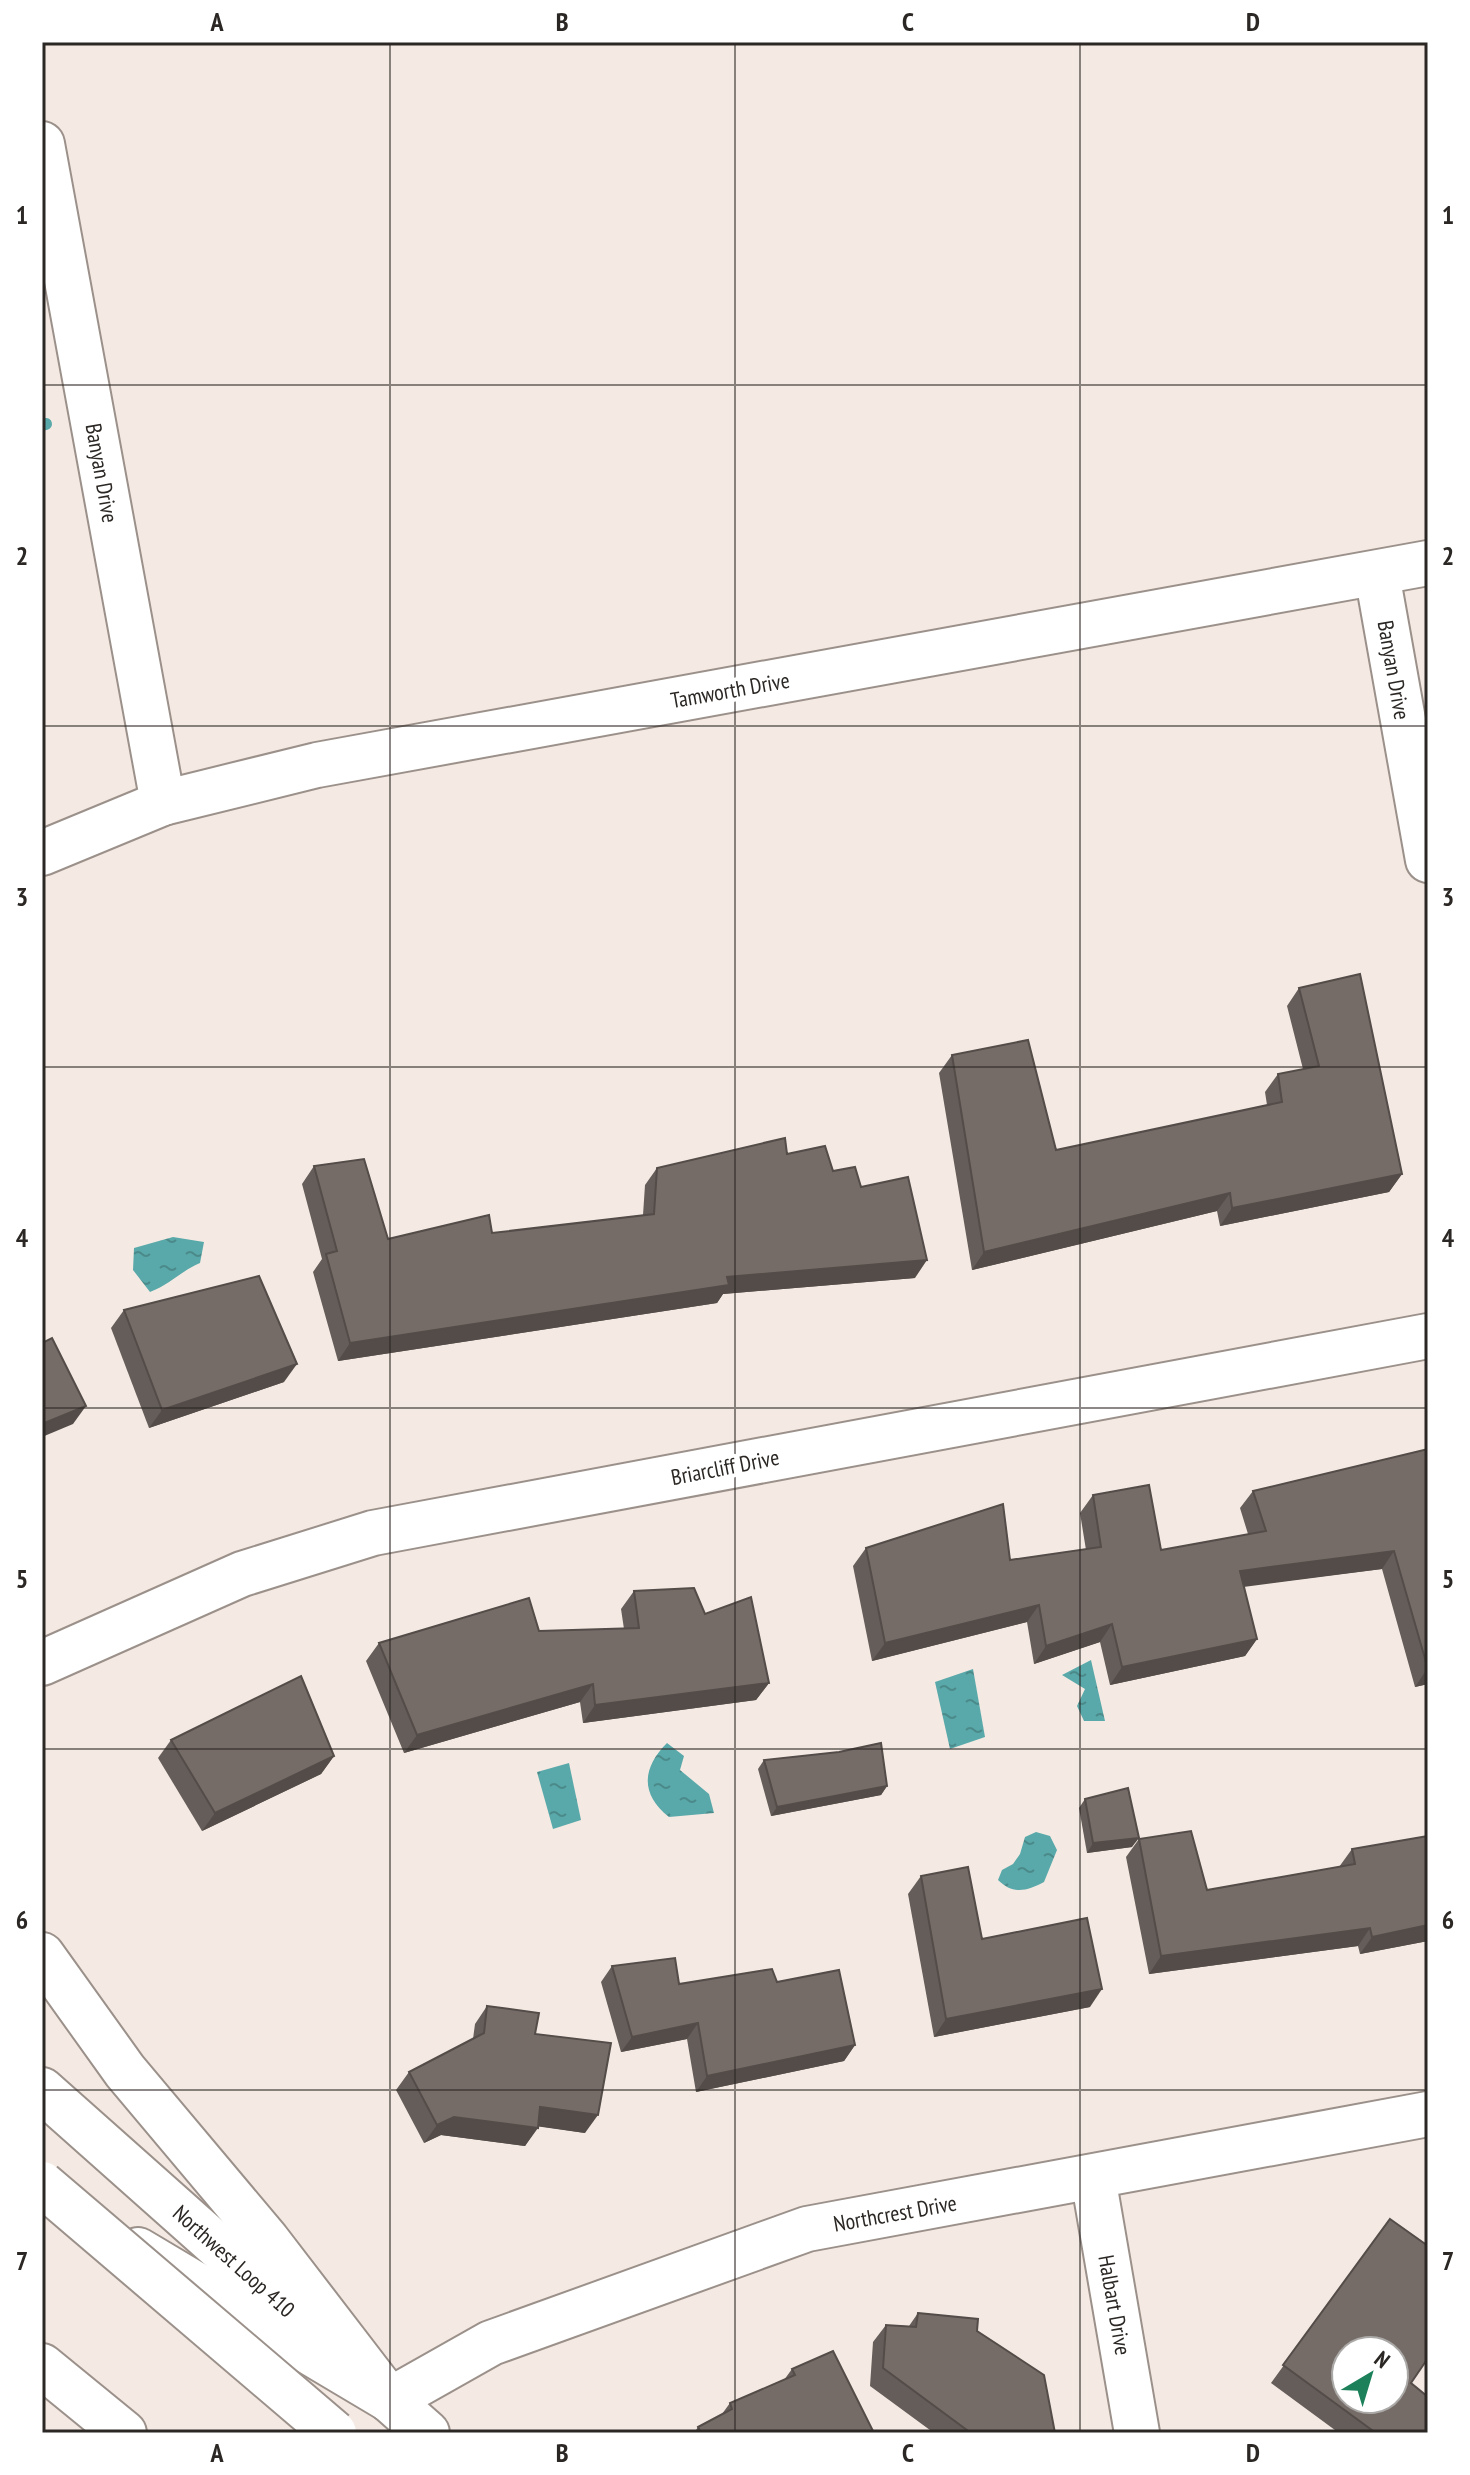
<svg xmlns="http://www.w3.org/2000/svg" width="1470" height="2475" viewBox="0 0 1470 2475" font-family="'PT Sans Narrow',sans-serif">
<defs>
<pattern id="water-ripples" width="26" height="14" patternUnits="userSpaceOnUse" patternTransform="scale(2)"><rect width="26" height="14" fill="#5aa9aa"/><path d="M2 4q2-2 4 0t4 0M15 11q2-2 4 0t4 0" fill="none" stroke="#4b8a8a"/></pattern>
</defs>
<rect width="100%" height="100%" fill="#f5eae3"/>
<g fill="url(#water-ripples)">
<path d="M173,1237L204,1242L200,1263C181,1271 169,1285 150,1292L133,1270L134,1248Z"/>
<path d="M1091,1660L1105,1721H1084L1077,1706L1085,1689L1062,1675Z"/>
<path d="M973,1669L985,1737L950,1749L935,1682Z"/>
<path d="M667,1743L684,1756L680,1770L709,1794L714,1813L669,1817C640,1794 642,1768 667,1743Z"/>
<path d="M569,1763L581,1820L553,1829L537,1772Z"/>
<path d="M1036,1832L1050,1836L1057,1850L1044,1882C1027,1891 1013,1895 998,1880L1002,1870L1013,1864L1020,1854L1025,1837Z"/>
</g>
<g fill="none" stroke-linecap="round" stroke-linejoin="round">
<path stroke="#5aa9aa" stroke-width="12" d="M42,425L46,424"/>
<g stroke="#9b918a" stroke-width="48">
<g id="minor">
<path d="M42,144L163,803"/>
<path d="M1377,574L1428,860"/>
<path d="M42,853L163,803L317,765L1428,563"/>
<path d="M42,1663L242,1574L373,1533L1428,1336"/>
<path d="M1093,2177L1137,2433"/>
<path d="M390,2400L491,2343L807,2229L1428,2114"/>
</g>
</g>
<g stroke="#9b918a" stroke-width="48">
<g id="major">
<path d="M42,1955L125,2071L267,2240L389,2399"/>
<path d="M42,2090L312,2330"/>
<path d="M366,2379L427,2433"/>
</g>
</g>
<g stroke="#9b918a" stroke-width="48">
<g id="highway">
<path d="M138,2250L390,2400"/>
<path d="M42,2366L124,2433"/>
</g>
</g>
<use href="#minor" stroke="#fff" stroke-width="44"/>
<use href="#major" stroke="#fff" stroke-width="44"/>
<use href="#highway" stroke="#fff" stroke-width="44"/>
<g stroke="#9b918a" stroke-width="48" stroke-linecap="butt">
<path id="highway-bridge" d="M42,2184L334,2433"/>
</g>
<use href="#highway-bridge" stroke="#fff" stroke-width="44"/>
</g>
<g fill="#655d59">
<path d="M1299,988L1402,1174L1389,1192L1220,1226L1217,1211L972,1270L939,1073L952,1055L1056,1150L1267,1105L1265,1092L1278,1074L1303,1069L1287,1006Z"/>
<path d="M787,1154L833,1171L861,1187L915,1278L723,1294L717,1303L338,1361L313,1272L322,1259L302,1184L314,1166L388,1239L492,1233L643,1215L645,1185L657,1168Z"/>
<path d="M124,1310L284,1382L149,1428L111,1328Z"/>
<path d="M1428,1449V1684L1415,1687L1382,1569L1244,1586L1257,1639L1245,1656L1110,1685L1100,1642L1034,1664L1027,1622L872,1661L853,1566L866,1548L1010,1560L1086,1550L1080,1513L1093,1495L1161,1550L1248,1534L1240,1508L1253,1491Z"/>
<path d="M634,1591L705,1614L769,1683L756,1700L583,1723L580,1702L404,1753L366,1661L379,1643L539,1631L624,1629L621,1609Z"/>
<path d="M171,1740L334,1756L321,1774L202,1831L158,1758Z"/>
<path d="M764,1760L887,1786L881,1795L771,1816L758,1769Z"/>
<path d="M1085,1799L1132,1847L1087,1853L1079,1808Z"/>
<path d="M1139,1839L1207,1890L1339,1867L1352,1849L1428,1941L1360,1954L1358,1946L1149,1974L1126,1857Z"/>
<path d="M921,1876L982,1939L1090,2007L934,2037L908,1894Z"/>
<path d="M612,1966L679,1984L777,1982L855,2045L844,2061L696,2092L687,2039L621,2052L601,1982Z"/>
<path d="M487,2006L535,2034L585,2133L538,2126L525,2146L441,2135L424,2143L396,2090L409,2072L473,2039L475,2024Z"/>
<path d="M1390,2219L1411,2383L1428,2433H1339L1271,2383Z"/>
<path d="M918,2313L977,2331L1055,2433H934L870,2386L873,2342L886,2325L909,2326Z"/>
<path d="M792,2369L874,2433H694L698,2427L722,2414L730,2403L784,2380Z"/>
</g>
<g fill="#534c48">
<path d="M1402,1174L1389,1192L1220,1226L1232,1208Z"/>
<path d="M1230,1193L1217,1211L972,1270L984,1252Z"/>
<path d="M927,1260L915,1278L723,1294L717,1303L338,1361L350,1343L727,1277Z"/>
<path d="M297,1364L284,1382L149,1428L162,1410Z"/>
<path d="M86,1406L73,1424L42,1437V1424Z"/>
<path d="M1394,1551L1382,1569L1228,1589L1240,1571Z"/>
<path d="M1039,1605L1027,1622L872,1661L885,1643Z"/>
<path d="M1112,1624L1100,1642L1034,1664L1046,1646Z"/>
<path d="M1257,1639L1245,1656L1110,1685L1122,1667Z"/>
<path d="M1427,1669L1428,1684L1415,1687Z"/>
<path d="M769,1683L756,1700L583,1723L595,1705Z"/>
<path d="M593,1684L580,1702L404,1753L417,1735Z"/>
<path d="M334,1756L321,1774L202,1831L215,1813Z"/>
<path d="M887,1786L881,1795L771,1816L777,1807Z"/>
<path d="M1139,1838L1132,1847L1087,1853L1093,1843Z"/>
<path d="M1428,1925V1941L1360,1954L1372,1937Z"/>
<path d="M1370,1928L1358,1946L1149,1974L1161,1956Z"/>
<path d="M1102,1989L1090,2007L934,2037L946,2019Z"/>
<path d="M698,2023L687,2039L621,2052L632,2037Z"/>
<path d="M855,2045L844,2061L696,2092L707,2076Z"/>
<path d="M540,2107L598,2115L585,2133L528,2125Z"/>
<path d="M454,2117L538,2128L525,2146L441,2135L424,2143L437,2125Z"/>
</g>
<g fill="#766c67" stroke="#534c48" stroke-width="2" fill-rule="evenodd">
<path d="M1360,974L1402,1174L1232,1208L1230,1193L984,1252L952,1055L1028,1040L1056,1150L1282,1102L1278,1074L1319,1066L1299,988Z"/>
<path d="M785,1138L787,1154L825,1146L833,1171L855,1167L861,1187L908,1177L927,1260L727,1277L729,1285L350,1343L326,1254L337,1251L314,1166L364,1159L388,1239L489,1215L492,1233L654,1214L657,1168Z"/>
<path d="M259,1276L297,1364L162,1410L124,1310Z"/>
<path d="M52,1338L86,1406L42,1424V1343Z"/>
<path d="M1428,1449V1669L1394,1551L1240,1571L1257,1639L1122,1667L1112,1624L1046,1646L1039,1605L885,1643L866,1548L1003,1504L1010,1560L1101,1547L1093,1495L1149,1485L1161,1550L1266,1531L1253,1491Z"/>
<path d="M694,1588L705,1614L751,1597L769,1683L595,1705L593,1684L417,1735L379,1643L529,1598L539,1631L639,1628L634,1591Z"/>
<path d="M301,1676L334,1756L215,1813L171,1740Z"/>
<path d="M881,1743L887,1786L777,1807L764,1760L839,1752Z"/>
<path d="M1128,1788L1139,1838L1093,1843L1085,1799Z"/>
<path d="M1191,1831L1207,1890L1355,1864L1352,1849L1428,1836V1925L1372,1937L1370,1928L1161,1956L1139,1839Z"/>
<path d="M968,1867L982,1939L1087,1918L1102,1989L946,2019L921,1876Z"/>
<path d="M675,1958L679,1984L772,1969L777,1982L839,1970L855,2045L707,2076L698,2023L632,2037L612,1966Z"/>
<path d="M487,2006L539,2013L535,2034L611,2043L598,2115L540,2107L538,2128L454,2117L437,2125L409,2072L484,2033Z"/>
<path d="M1390,2219L1428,2246V2358L1411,2383L1428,2397V2433H1376L1283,2365ZM1346,2351H1394V2399H1346Z"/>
<path d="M918,2313L978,2319L977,2331L1044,2375L1055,2433H971L883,2368L886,2325L916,2327Z"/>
<path d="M833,2351L874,2433H701L698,2427L732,2409L730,2403L795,2375L792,2369Z"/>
</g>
<path fill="none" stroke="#2b2724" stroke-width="2" stroke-opacity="0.55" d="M390,42V2433M735,42V2433M1080,42V2433M42,385H1428M42,726H1428M42,1067H1428M42,1408H1428M42,1749H1428M42,2090H1428"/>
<g text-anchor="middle" stroke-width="8" stroke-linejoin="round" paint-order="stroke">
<g font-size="22" fill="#2b2724" stroke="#fff">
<text transform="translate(102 473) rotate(80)" y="8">Banyan Drive</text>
<text transform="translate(1394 670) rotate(80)" y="8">Banyan Drive</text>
<text transform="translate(730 690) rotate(-10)" y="8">Tamworth Drive</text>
<text transform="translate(725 1467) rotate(-11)" y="8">Briarcliff Drive</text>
<text transform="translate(895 2213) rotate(-10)" y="8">Northcrest Drive</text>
<text transform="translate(234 2261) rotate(42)" y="8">Northwest Loop 410</text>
<text transform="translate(1115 2305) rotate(80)" y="8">Halbart Drive</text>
</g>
</g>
<rect width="1470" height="2475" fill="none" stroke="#ffffff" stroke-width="88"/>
<g transform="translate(1370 2375) rotate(38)"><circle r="38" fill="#ffffff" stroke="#aaa9a7" stroke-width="2"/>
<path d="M0-6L14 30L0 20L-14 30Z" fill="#1c805a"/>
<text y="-12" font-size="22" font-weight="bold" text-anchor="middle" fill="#2b2724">N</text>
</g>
<rect x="44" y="44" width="1382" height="2387" fill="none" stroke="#2b2724" stroke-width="3"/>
<g font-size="26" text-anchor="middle" font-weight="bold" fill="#2b2724">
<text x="217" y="31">A</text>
<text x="562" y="31">B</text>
<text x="908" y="31">C</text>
<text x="1253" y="31">D</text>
<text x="22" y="224">1</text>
<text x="1448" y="224">1</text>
<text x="22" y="565">2</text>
<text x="1448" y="565">2</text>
<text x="22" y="906">3</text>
<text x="1448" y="906">3</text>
<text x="22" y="1247">4</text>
<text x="1448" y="1247">4</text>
<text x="22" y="1588">5</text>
<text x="1448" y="1588">5</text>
<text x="22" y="1929">6</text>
<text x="1448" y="1929">6</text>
<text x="22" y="2270">7</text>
<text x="1448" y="2270">7</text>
<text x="217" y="2462">A</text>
<text x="562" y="2462">B</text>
<text x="908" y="2462">C</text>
<text x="1253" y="2462">D</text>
</g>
</svg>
